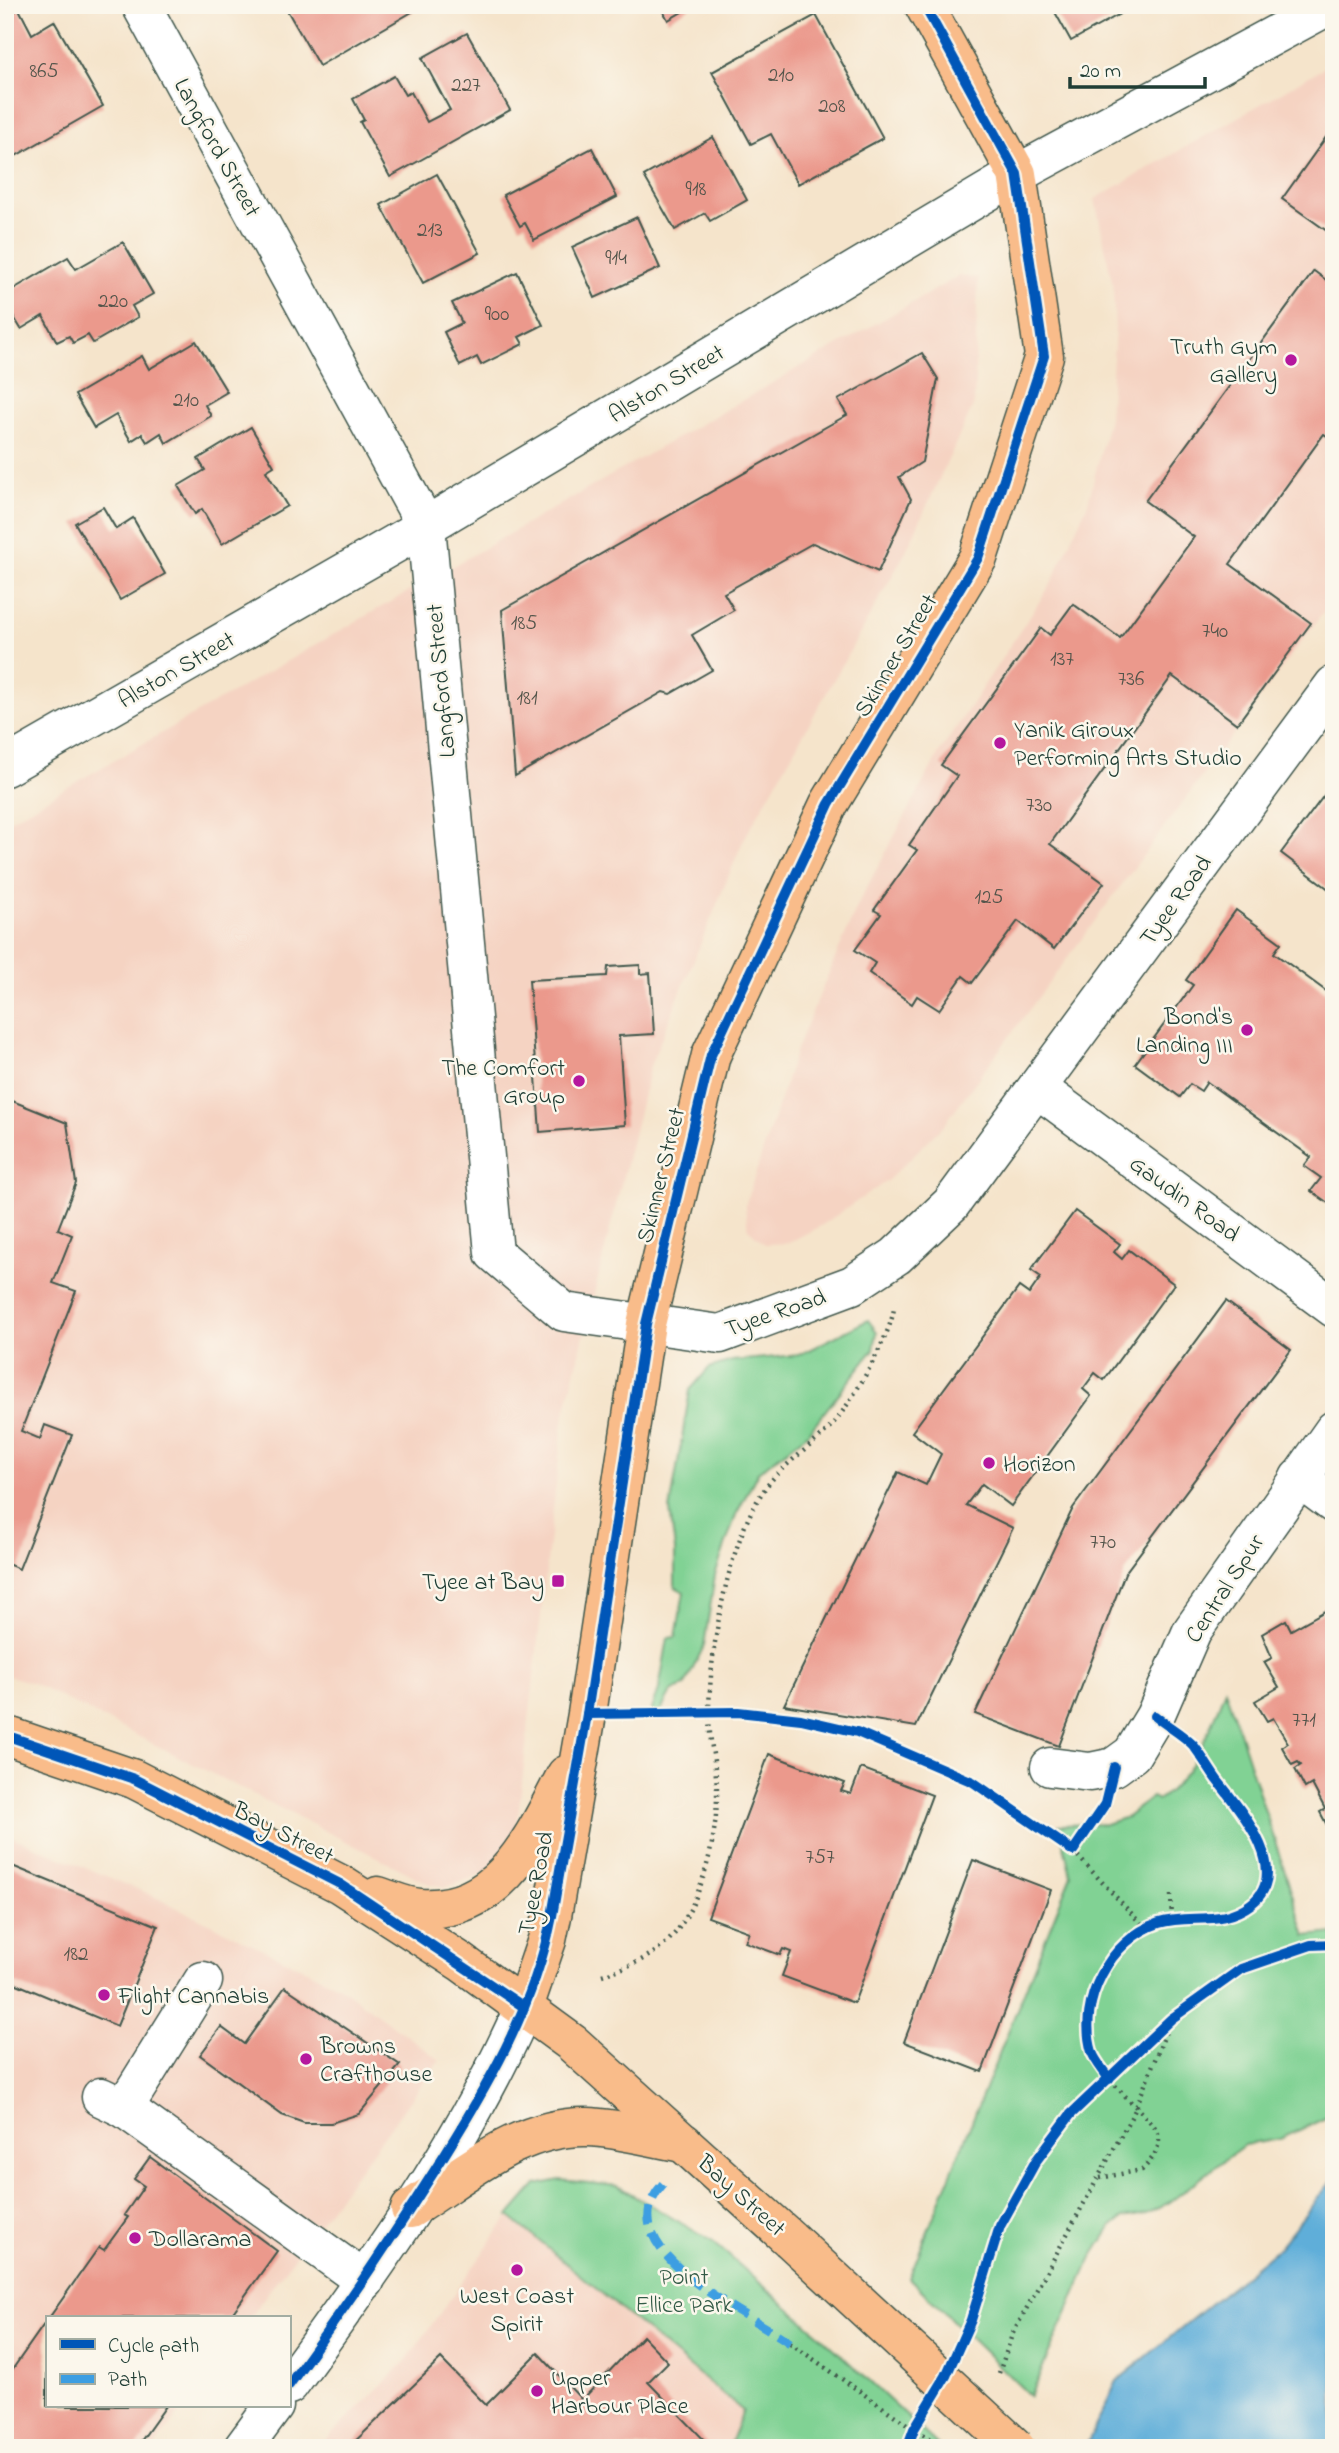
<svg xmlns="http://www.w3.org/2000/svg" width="1339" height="2453" viewBox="0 0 1339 2453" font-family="'Indie Flower',sans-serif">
<rect width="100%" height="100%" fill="#fbf7ec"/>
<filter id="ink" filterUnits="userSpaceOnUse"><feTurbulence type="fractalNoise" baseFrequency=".0143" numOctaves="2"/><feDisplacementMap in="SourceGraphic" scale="14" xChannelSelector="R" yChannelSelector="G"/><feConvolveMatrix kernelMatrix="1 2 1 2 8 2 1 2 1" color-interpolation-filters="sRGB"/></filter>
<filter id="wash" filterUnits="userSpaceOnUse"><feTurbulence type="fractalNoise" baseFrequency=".00686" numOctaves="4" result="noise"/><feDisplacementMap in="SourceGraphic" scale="28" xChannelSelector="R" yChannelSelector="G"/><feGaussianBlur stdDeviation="1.57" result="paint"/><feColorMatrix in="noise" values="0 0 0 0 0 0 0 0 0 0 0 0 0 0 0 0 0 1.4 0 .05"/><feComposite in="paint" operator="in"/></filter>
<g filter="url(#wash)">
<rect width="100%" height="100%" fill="#f5e4cb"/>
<g fill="#f5d3c2">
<path d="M1334,62V598L943,1126L887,1181L822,1225L788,1243L765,1244L748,1229L745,1206L796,1050L860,900L938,755L1051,584L1088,503L1109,418L1115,330L1113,286L1095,199Z"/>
<path d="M959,276L978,278L974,404L904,555L743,841L650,1066L563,1421L518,1817L512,1843L491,1871L446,1887L430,1884L33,1683L5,1675V823Z"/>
<path d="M5,1834L149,1894L337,1985L440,2060L249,2318H47V2406H185L154,2448H5Z"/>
<path d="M509,2216L743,2411L728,2448H318L406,2361Z"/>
</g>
<g fill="#81d294" stroke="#508864" stroke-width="2">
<path d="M868,1320L877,1332L874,1349L807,1434L758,1472L736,1515L715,1575L704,1646L685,1685L671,1692L659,1714L650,1715L659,1689L668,1638L676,1637L684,1592L675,1587V1550L670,1510L690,1390L709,1368L732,1361L799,1355Z"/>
<path d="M1225,1689L1306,1936L1334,1933V2114L1280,2139L1244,2145L1170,2202L1147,2214L1123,2218L1112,2226L1091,2259L1030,2396L909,2278L1071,1875L1059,1825L1105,1824L1127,1817L1152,1797L1158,1800C1196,1773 1209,1730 1225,1689Z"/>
<path d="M560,2180L618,2186L713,2242L812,2328L941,2448H728L743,2411L509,2216L536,2185Z"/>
</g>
<path fill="#5faed9" stroke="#3f7686" stroke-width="2" d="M1334,2178V2448H1085L1117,2381L1278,2248Z"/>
<g id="blocks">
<g fill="#eb998c">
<path d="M284,5H424L319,66Z"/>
<path d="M660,5H694L668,20Z"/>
<path d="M1051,5H1136L1071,41Z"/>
<path d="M19,9L32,34L54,21L103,106L5,162V17Z"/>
<path d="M816,15L883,138L798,184L771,134L751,144L712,72Z"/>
<path d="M467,33L510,110L390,177L360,122L364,120L353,99L394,76L405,95L411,92L427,122L450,110L422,58Z"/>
<path d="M1334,126V236L1282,199Z"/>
<path d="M713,137L747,200L710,221L705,213L675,230L644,176Z"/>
<path d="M592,148L617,197L534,240L525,223L520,226L503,195Z"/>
<path d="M437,174L480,253L423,283L381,205Z"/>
<path d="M637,217L660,268L595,298L572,247Z"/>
<path d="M123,242L153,294L132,306L138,317L93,343L88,335L73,343L69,336L57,342L43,316L21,329L5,302V294L68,257L76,269Z"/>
<path d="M1314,271L1334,286V441L1324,434L1230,564L1311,623L1237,724L1172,676L1050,844L1104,883L1054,949L1018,921L972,983L963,976L939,1010L917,996L912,1004L869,973L875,963L855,950L881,914L874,910L917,850L909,845L957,776L941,765L1041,628L1050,635L1073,604L1120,638L1194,537L1145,501Z"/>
<path d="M517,272L543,325L519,337L523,344L481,365L477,357L460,366L444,332L462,323L452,303Z"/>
<path d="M196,341L227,392L205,405L211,416L166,443L161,433L147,442L142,434L131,441L116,415L94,428L75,395L142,356L149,369Z"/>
<path d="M922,353L938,379L922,462L899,477L911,499L878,572L813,543L724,593L734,610L692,635L712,670L670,694L663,692L515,776L502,610L847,415L838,400Z"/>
<path d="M251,427L274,466L266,471L287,506L222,544L202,509L195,514L178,486L205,470L198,459Z"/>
<path d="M103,507L116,529L133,518L165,574L120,600L75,523Z"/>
<path d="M1334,782V893L1281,853Z"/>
<path d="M1236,910L1281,943L1274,953L1334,997V1207L1311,1191L1321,1178L1304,1166L1311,1157L1207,1082L1201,1091L1190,1084L1180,1097L1135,1064L1193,985L1186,980Z"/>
<path d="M640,965V974L650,973L654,1034L619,1036L625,1125L540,1132L529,980L607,976L608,967Z"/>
<path d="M5,1098L67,1123L76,1183L58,1229L72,1235L53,1283L76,1291L21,1431L40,1439L45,1425L72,1435L19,1569L5,1563Z"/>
<path d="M1075,1211L1120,1244L1114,1252L1122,1259L1129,1250L1174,1284L1104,1380L1095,1373L1083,1389L1091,1396L1011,1506L982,1484L966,1505L1013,1528L916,1727L784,1705L898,1472L926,1485L941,1454L912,1432L1019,1287L1029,1294L1041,1277L1031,1270Z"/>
<path d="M1226,1301L1291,1350L1125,1573L1059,1746L975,1714L1073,1508Z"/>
<path d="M1334,1606V1828L1330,1831L1320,1812L1325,1809L1312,1784L1305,1788L1295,1769L1301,1765L1298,1762L1292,1765L1282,1747L1288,1743L1273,1718L1267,1721L1255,1701L1279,1687L1264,1662L1272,1658L1262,1634L1286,1620L1291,1630Z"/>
<path d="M769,1754L845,1783L841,1791L851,1794L861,1768L932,1795L854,2003L782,1976L791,1952L783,1949L780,1955L745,1942L749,1932L708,1917Z"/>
<path d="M973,1860L1051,1890L982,2072L904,2042Z"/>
<path d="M5,1863L158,1926L117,2026L5,1979Z"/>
<path d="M285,1987L400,2065L359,2114L331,2123H304L282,2115L200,2055L221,2027L244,2044Z"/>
<path d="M150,2157L277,2251L229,2318H49L99,2247L104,2250L128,2217L124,2215L144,2186L134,2179Z"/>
<path d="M47,2320V2406H166L136,2448H5V2380Z"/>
<path d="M643,2336L668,2362L648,2382L712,2448H348L441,2359L486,2405L538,2353L582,2400Z"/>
</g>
</g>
</g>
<g filter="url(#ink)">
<use href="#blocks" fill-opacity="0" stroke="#3f564b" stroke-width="2"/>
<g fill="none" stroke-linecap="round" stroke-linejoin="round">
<g stroke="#3f564b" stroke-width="41">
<g id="minor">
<path d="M141,5L426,526L494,1253L564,1312L720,1334L852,1285L896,1256L951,1204L1334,685"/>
<path d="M5,767L426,526L1017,174L1330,5"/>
<path d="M1037,1088L1334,1308"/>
<path d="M1299,1478L1334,1504"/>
<path d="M1050,1767L1090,1772L1114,1767L1132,1754L1155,1716L1192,1631L1334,1430"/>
<path d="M101,2097L124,2108L365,2281"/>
<path d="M124,2108L203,1981"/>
<path d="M289,2385C376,2266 465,2143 524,2007"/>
<path d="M243,2448L274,2406"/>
</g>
</g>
<g stroke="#3f564b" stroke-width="41">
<g id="major">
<path d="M5,1735L134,1779L340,1884L461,1962L572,2043L790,2239"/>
<path d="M378,1896C391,1900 406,1907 420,1908C501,1914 534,1835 566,1775"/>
<path d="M524,2007L547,1940L552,1916L587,1714L646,1324L711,1055L829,804L978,558L1044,356L1017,174L924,5"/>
<path d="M410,2209C465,2175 519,2125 588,2127C619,2128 653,2138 684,2143"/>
</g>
</g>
<g stroke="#3f564b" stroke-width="4.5" stroke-dasharray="2 5" stroke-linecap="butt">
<path d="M1073,1851L1146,1929"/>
<path d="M1171,1895L1172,1921"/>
<path d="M602,1975C625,1968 649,1959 667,1942C702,1908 718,1835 717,1789C716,1763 708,1736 709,1710C710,1665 719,1606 732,1563C739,1539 750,1510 764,1490C781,1465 808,1450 829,1428C849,1408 891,1336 894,1308"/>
<path d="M1100,2178L1142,2170C1154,2158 1166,2141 1154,2126L1109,2079"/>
<path d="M790,2343L914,2429L947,2448"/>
<path d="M999,2373L1012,2335L1135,2110L1171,2019"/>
</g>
<use href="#minor" stroke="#fff" stroke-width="38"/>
<use href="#major" stroke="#f9bc8a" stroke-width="38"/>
<g stroke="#3f564b" stroke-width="41" stroke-linecap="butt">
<path id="major-bridge" d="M790,2239L1016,2448"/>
</g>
<use href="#major-bridge" stroke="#f9bc8a" stroke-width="38"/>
<path stroke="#3c9ee2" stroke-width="9" stroke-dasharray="18 9" stroke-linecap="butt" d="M663,2184C603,2249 750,2314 790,2343"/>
<g stroke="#fbf7ec" stroke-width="15">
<g id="cycleway">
<path d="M587,1714L738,1712L801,1719L857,1732L973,1782L1073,1851L1105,1804L1114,1767"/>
<path d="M5,1735L134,1779L340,1884L524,2007"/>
<path d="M1109,2079C1104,2071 1095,2061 1092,2052C1077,2002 1110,1939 1159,1923C1191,1914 1222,1926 1251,1904C1294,1872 1239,1808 1217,1780C1209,1769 1202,1756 1193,1745C1182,1734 1167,1726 1155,1716"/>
<path d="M289,2385C340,2315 388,2244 435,2170C485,2091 534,2009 552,1916L587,1714L646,1324L711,1055L829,804L978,558L1044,356L1017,174L924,5"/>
<path d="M907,2448L914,2429L946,2376L971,2320L1000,2226L1036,2161L1071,2114L1171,2019L1241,1969L1311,1945L1334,1944"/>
</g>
</g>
<use href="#cycleway" stroke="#0057b8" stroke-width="10"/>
</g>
</g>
<g fill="#b5179e" stroke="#fbf7ec" stroke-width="2.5">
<circle cx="1291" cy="360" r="7"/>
<circle cx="1000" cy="743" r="7"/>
<circle cx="1247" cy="1030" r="7"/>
<circle cx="579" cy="1081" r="7"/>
<circle cx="989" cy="1463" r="7"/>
<rect x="551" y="1574" width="14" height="14" rx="3.5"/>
<circle cx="104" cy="1995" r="7"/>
<circle cx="306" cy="2059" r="7"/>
<circle cx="135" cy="2238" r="7"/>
<circle cx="517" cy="2270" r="7"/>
<circle cx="537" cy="2391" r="7"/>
</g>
<g text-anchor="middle" stroke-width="5" stroke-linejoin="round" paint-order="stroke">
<g font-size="21" fill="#52544a">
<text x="44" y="77">865</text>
<text x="781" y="81">210</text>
<text x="466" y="91">227</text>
<text x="832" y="112">208</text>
<text x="696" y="195">918</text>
<text x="430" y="236">213</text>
<text x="616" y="264">914</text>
<text x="113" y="307">220</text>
<text x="497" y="320">900</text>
<text x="186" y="406">210</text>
<text x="524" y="629">185</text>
<text x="1215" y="637">740</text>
<text x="1062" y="665">137</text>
<text x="1131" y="685">736</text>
<text x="527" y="704">181</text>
<text x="1039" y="811">730</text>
<text x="989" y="903">125</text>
<text x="1103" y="1548">770</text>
<text x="1304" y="1726">771</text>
<text x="820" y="1863">757</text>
<text x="76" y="1960">182</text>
</g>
<g font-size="24" fill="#1f3d34" stroke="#fbf7ec">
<text transform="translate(218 147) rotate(61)" y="8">Langford Street</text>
<text transform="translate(666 383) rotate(-31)" y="8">Alston Street</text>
<text transform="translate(895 655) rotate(-59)" y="8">Skinner Street</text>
<text transform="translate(176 669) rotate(-30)" y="8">Alston Street</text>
<text transform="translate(440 681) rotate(-95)" y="8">Langford Street</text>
<text transform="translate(1175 900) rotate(-54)" y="8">Tyee Road</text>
<text transform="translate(660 1175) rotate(-76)" y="8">Skinner Street</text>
<text transform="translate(1185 1198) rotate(36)" y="8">Gaudin Road</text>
<text transform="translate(775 1312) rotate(-19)" y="8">Tyee Road</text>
<text transform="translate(1224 1588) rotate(-57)" y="8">Central Spur</text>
<text transform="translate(284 1832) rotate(27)" y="8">Bay Street</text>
<text transform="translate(535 1883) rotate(-79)" y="8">Tyee Road</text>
<text transform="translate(742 2195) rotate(42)" y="8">Bay Street</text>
</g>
<g font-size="24" fill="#1f3d34" stroke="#fbf7ec" text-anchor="start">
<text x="1277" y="354" text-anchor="end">Truth Gym<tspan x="1277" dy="28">Gallery</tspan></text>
<text x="1014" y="737">Yanik Giroux<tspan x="1014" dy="28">Performing Arts Studio</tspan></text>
<text x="1233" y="1024" text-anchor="end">Bond's<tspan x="1233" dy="28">Landing III</tspan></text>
<text x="565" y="1075" text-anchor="end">The Comfort<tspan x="565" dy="28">Group</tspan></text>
<text x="1003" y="1471">Horizon</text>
<text x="544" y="1589" text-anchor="end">Tyee at Bay</text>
<text x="118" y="2003">Flight Cannabis</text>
<text x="320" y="2053">Browns<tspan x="320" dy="28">Crafthouse</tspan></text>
<text x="149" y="2246">Dollarama</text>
<text x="517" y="2303" text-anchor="middle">West Coast<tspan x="517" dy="28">Spirit</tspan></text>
<text x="551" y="2385">Upper<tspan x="551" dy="28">Harbour Place</tspan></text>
</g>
<g font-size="24" fill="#335b47" stroke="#fbf7ec">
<text x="684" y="2284">Point<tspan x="684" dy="28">Ellice Park</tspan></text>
</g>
</g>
<rect width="1339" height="2453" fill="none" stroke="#fbf7ec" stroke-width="28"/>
<rect x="46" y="2316" width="245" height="91" fill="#fbf7ec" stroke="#a3ada2" stroke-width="2"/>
<rect x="60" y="2339" width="35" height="10" fill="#0057b8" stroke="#a3ada2" stroke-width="2"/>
<text x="108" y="2352" font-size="21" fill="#1f3d34">Cycle path</text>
<rect x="60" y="2374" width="35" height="10" fill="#3c9ee2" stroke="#a3ada2" stroke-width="2"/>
<text x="108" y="2386" font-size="21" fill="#1f3d34">Path</text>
<path d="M1070 77v10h135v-10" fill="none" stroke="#1f3d34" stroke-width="3.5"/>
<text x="1080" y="77" font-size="21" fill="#1f3d34" stroke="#fbf7ec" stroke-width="5" paint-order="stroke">20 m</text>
</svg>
